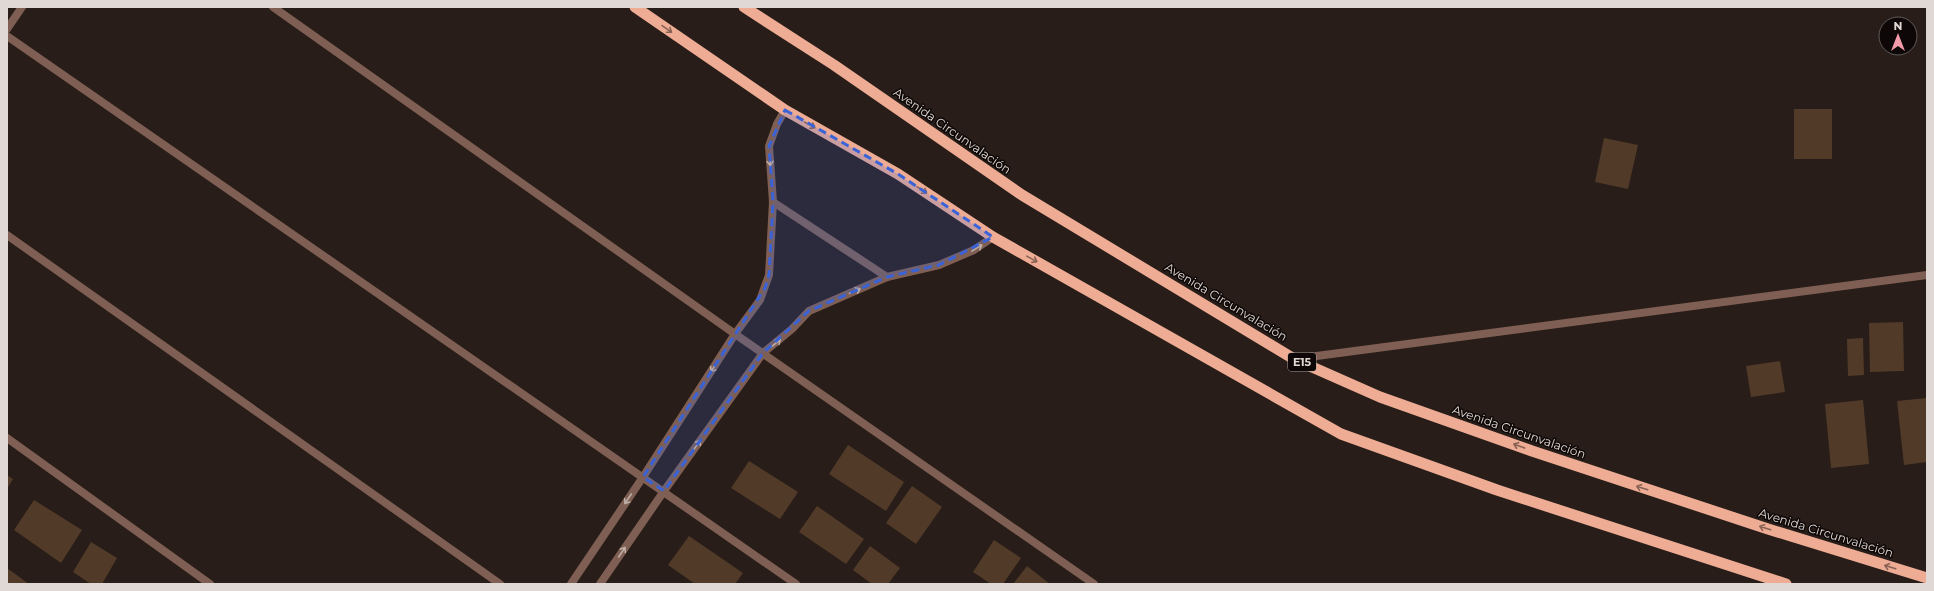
<svg xmlns="http://www.w3.org/2000/svg" width="1934" height="591" viewBox="0 0 1934 591" font-family="Montserrat,sans-serif">
<rect width="100%" height="100%" fill="#281d18"/>
<g fill="#513b28">
<rect x="1794" y="109" width="38" height="50"/>
<path d="M1604,138L1638,145L1628,189L1595,182Z"/>
<path d="M1903,322L1904,371L1870,372L1869,323Z"/>
<path d="M1863,338L1864,375L1848,376L1847,339Z"/>
<path d="M1780,361L1785,392L1751,397L1746,366Z"/>
<path d="M1927,398V462L1904,465L1897,401Z"/>
<path d="M1863,400L1869,464L1831,468L1825,404Z"/>
<path d="M848,445L904,482L886,511L829,474Z"/>
<path d="M749,461L798,492L780,519L731,488Z"/>
<path d="M7,475L13,479L7,489Z"/>
<path d="M912,486L942,507L916,544L886,523Z"/>
<path d="M34,500L82,530L61,563L14,530Z"/>
<path d="M817,506L864,539L846,564L799,532Z"/>
<path d="M689,536L743,573L735,584H695L668,565Z"/>
<path d="M994,540L1021,558L1003,584H991L973,572Z"/>
<path d="M91,542L117,558L102,584H91L73,572Z"/>
<path d="M870,546L900,568L888,584H872L853,570Z"/>
<path d="M1027,566L1050,584H1013Z"/>
<path d="M7,568L29,584H7Z"/>
</g>
<g fill="none" stroke-linecap="round" stroke-linejoin="round">
<g stroke="#7f5f53" stroke-width="8">
<path d="M273,7L735,334L1094,584"/>
<path d="M7,29L22,7"/>
<path d="M7,36L796,584"/>
<path d="M773,202L887,277"/>
<path d="M7,235L500,584"/>
<path d="M1294,359L1927,275"/>
<path d="M7,438L210,584"/>
<path d="M571,584L643,477L735,334L760,300L769,275L773,202L769,146L777,124L785,110"/>
<path d="M600,584L664,491L763,353L792,329L809,311L887,277L939,265L974,250L993,237"/>
</g>
<g stroke="#eeac94" stroke-width="11">
<path d="M635,7L785,110L898,174L993,237L1341,434L1497,490L1786,584"/>
<path d="M744,7L834,65L1022,195L1294,359L1380,397L1532,451L1768,529L1927,578"/>
</g>
</g>
<defs><path id="oneway-shaft" d="M-6 0H5M1.5-3L5.5 0L1.5 3" fill="none" stroke-width="1.6" stroke-linecap="round" stroke-linejoin="round"/></defs>
<g stroke="#896255">
<use href="#oneway-shaft" transform="translate(667 29) rotate(35)"/>
<use href="#oneway-shaft" transform="translate(810 125) rotate(29)"/>
<use href="#oneway-shaft" transform="translate(922 190) rotate(34)"/>
<use href="#oneway-shaft" transform="translate(1032 259) rotate(29)"/>
<use href="#oneway-shaft" transform="translate(1519 446) rotate(-160)"/>
<use href="#oneway-shaft" transform="translate(1642 488) rotate(-162)"/>
<use href="#oneway-shaft" transform="translate(1765 528) rotate(-162)"/>
<use href="#oneway-shaft" transform="translate(1890 567) rotate(-163)"/>
</g>
<g stroke="#beaea7">
<use href="#oneway-shaft" transform="translate(770 160) rotate(86)"/>
<use href="#oneway-shaft" transform="translate(977 248) rotate(-31)"/>
<use href="#oneway-shaft" transform="translate(855 291) rotate(-23)"/>
<use href="#oneway-shaft" transform="translate(776 343) rotate(-39)"/>
<use href="#oneway-shaft" transform="translate(714 367) rotate(123)"/>
<use href="#oneway-shaft" transform="translate(697 445) rotate(-54)"/>
<use href="#oneway-shaft" transform="translate(628 499) rotate(124)"/>
<use href="#oneway-shaft" transform="translate(622 552) rotate(-56)"/>
</g>
<path fill="#3a63d7" fill-opacity="0.2" stroke="#3a63d7" stroke-width="3" stroke-dasharray="8 5" stroke-linejoin="round" d="M785,110L898,174L993,237L939,265L887,277L809,311L763,353L664,491L643,477L765,288L769,275L773,202L769,146Z"/>
<g text-anchor="middle" stroke-width="3" stroke-linejoin="round" paint-order="stroke">
<rect fill="#0d0807" stroke="#a19a96" stroke-width="1" x="1288" y="353" width="28" height="18" rx="3"/>
<g font-size="11" font-weight="bold" fill="#e0d8d4">
<text x="1302" y="366">E15</text>
</g>
<g font-size="12" fill="#e0d8d4" stroke="#0d0807">
<text transform="translate(952 131) rotate(35)" y="4">Avenida Circunvalación</text>
<text transform="translate(1226 302) rotate(31)" y="4">Avenida Circunvalación</text>
<text transform="translate(1519 432) rotate(19)" y="4">Avenida Circunvalación</text>
<text transform="translate(1826 533) rotate(17)" y="4">Avenida Circunvalación</text>
</g>
</g>
<rect width="1934" height="591" fill="none" stroke="#e0d8d4" stroke-width="16"/>
<g transform="translate(1898 36)"><circle r="19" fill="#0d0807" stroke="#615b59"/>
<path d="M0-3L7 15L0 10L-7 15Z" fill="#f39aa9"/>
<text y="-6" font-size="11" font-weight="bold" text-anchor="middle" fill="#e0d8d4">N</text>
</g>
</svg>
